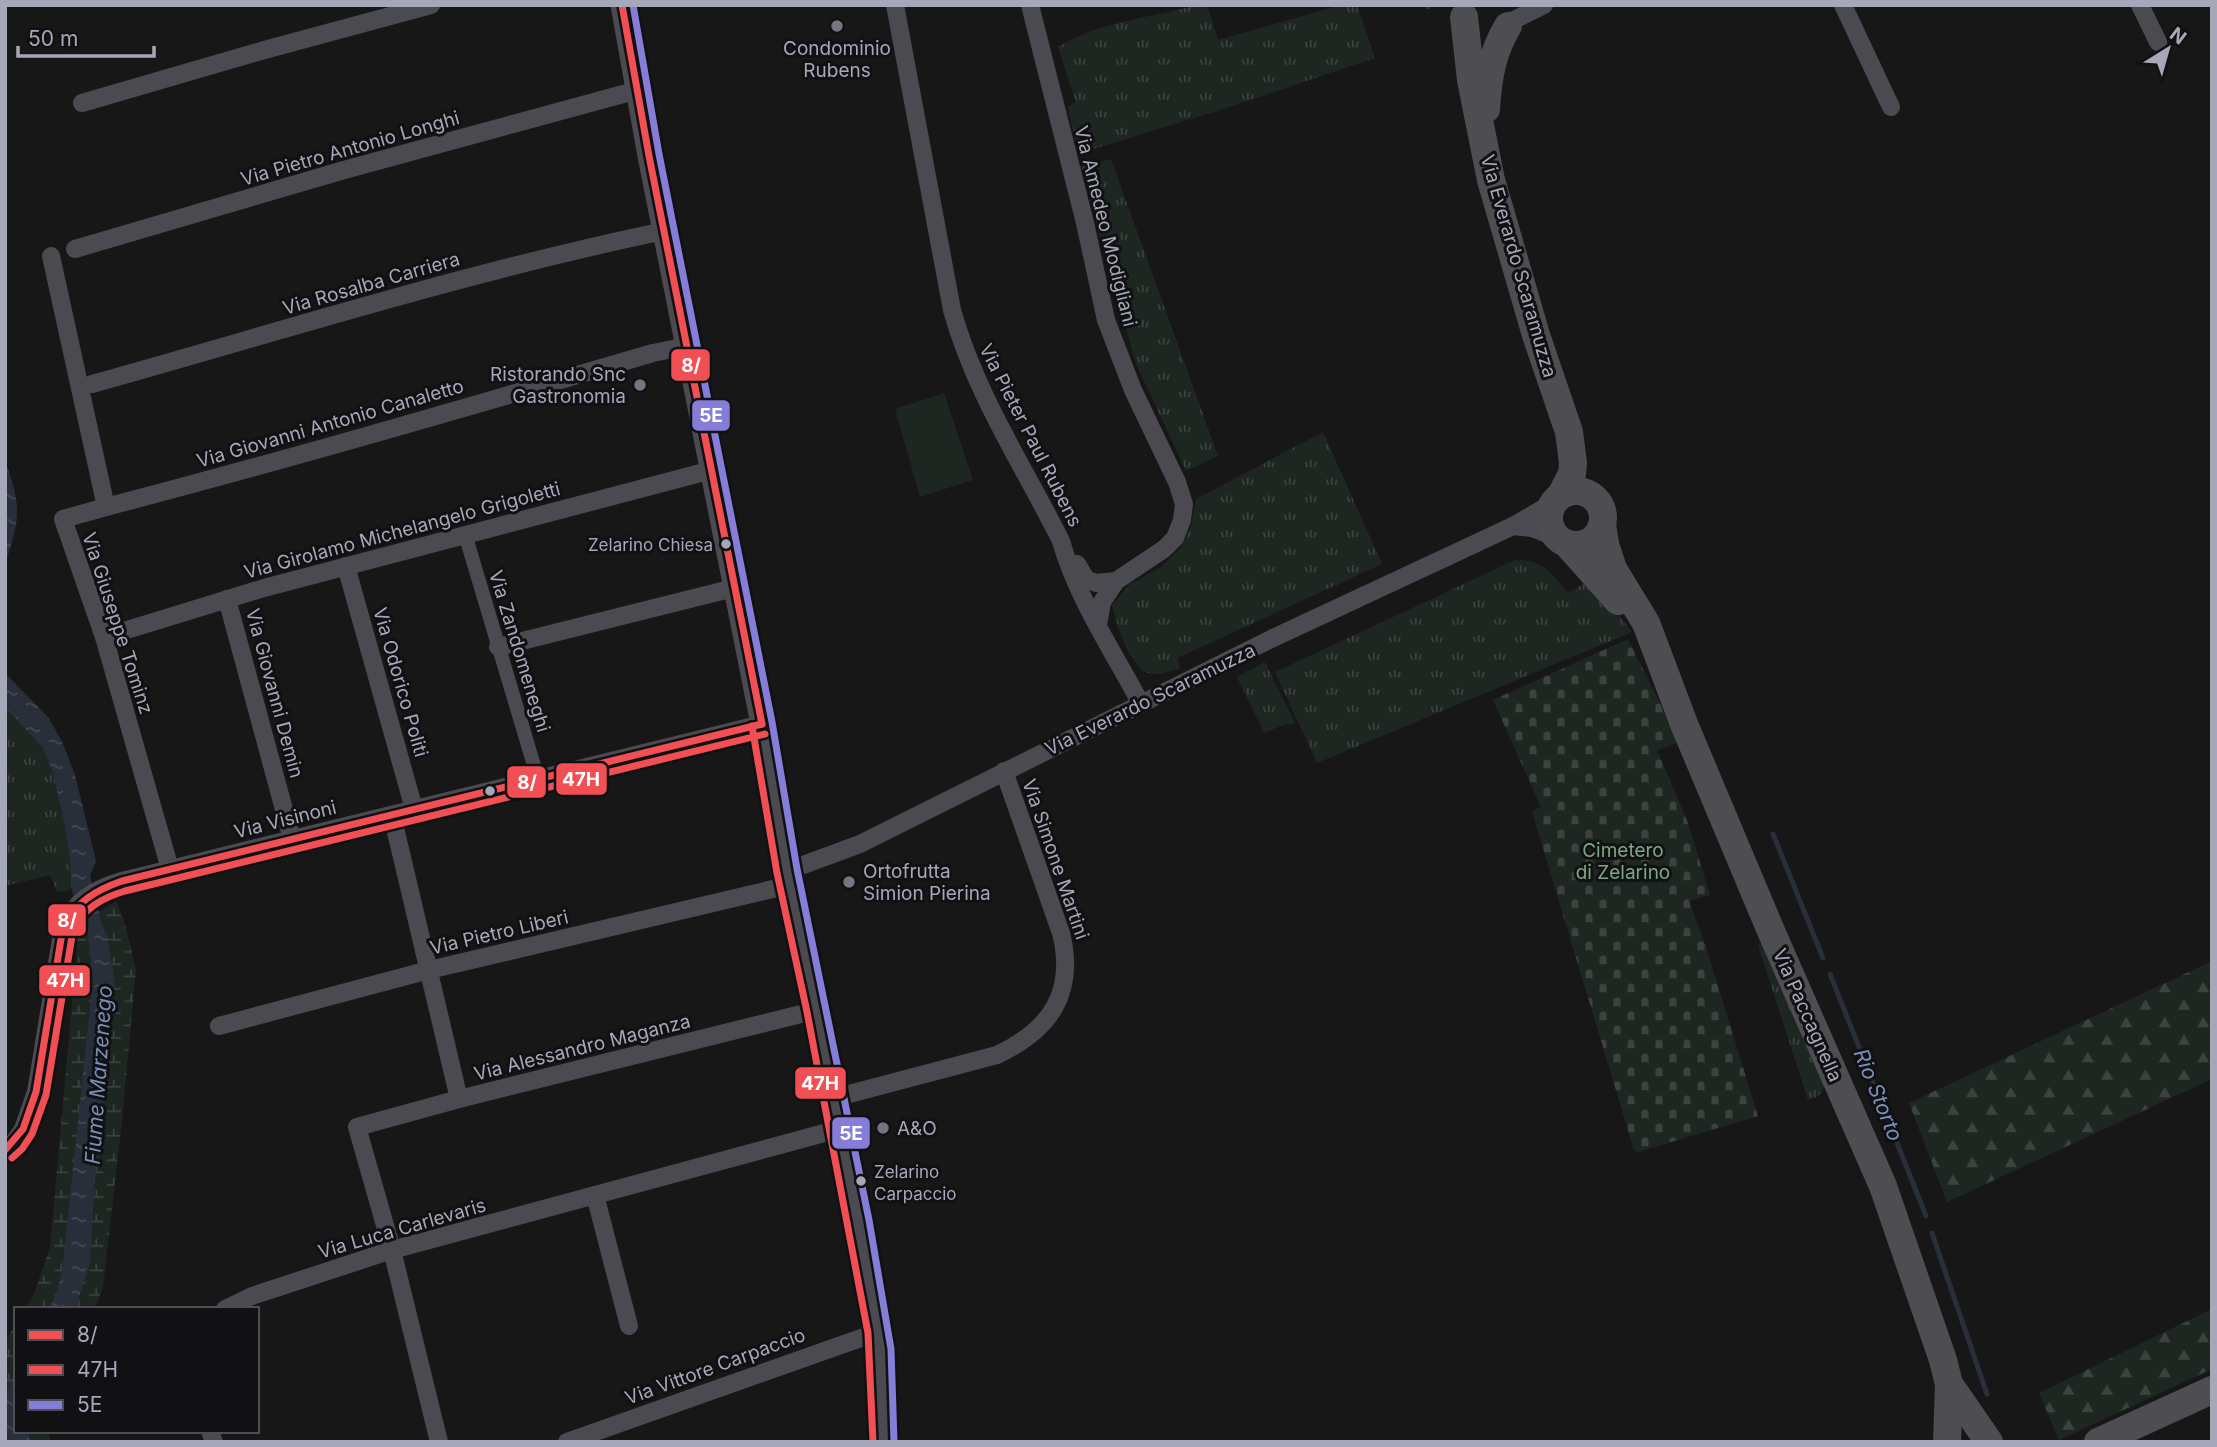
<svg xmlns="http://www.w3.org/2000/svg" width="2217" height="1447" viewBox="0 0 2217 1447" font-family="Inter,sans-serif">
<defs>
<pattern id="grass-tufts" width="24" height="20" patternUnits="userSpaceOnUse" patternTransform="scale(1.75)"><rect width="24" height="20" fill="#1e2621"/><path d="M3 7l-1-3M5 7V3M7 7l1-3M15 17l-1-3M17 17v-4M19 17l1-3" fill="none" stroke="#3c433f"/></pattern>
<pattern id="forest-firs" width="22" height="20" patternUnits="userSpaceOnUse" patternTransform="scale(1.75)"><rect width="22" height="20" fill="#1e2621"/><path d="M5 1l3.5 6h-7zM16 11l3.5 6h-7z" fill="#3c433f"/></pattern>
<pattern id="wetland-marsh" width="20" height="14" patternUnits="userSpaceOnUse" patternTransform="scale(1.75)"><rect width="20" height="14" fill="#1e2621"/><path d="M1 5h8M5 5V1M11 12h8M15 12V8" fill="none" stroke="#3c433f"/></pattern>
<pattern id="cemetery-stones" width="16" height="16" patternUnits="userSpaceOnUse" patternTransform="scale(1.75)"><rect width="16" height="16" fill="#1e2621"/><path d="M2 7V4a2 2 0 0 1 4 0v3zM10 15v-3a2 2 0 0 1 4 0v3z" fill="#3c433f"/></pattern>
<pattern id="water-ripples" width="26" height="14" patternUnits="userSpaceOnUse" patternTransform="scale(1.75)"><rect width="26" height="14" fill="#282f3a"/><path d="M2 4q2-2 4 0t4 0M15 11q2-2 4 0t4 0" fill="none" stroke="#444a54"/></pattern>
</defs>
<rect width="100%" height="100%" fill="#171717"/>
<g fill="url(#grass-tufts)">
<path d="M1197,5H1207L1218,40L1341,5H1357L1375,58L1217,111L1077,154L1068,107L1076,102L1058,47C1101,21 1150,18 1197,5Z"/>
<path d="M1111,159L1218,456L1186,471L1136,364L1080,166Z"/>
<path d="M1323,432L1382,564L1177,658L1180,668C1171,671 1157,676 1148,673C1129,666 1116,622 1112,605L1129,585L1161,567L1182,546L1191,526L1196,499Z"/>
<path d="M1515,560C1544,560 1551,572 1568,593L1592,579L1632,632L1317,763L1275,672Z"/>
<path d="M1265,662L1295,723L1286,724L1264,733L1237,677Z"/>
<path d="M5,693L44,737L87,878L66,891L57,892L50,875L5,886Z"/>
<path d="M1762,944L1825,1083C1823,1094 1818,1097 1808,1100L1758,945Z"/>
</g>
<g fill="url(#forest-firs)">
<path d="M2212,961V1079L1947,1202L1909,1103Z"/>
<path d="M2212,1309V1369L2059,1440L2039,1393Z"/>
</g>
<g fill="url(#wetland-marsh)">
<path d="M116,901L124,920L136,970L122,1121L103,1288L94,1309H25L34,1294L50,1247L77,948L70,930Z"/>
<path d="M16,1324V1431H48L51,1442H5V1341Z"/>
</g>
<path fill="url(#cemetery-stones)" d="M1628,639L1679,742L1657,750L1688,823L1710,895L1689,901L1705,944L1758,1116L1638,1152L1634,1150L1532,812L1541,807L1493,700Z"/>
<path fill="#1e2621" d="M944,393L973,480L920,497L895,409Z"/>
<g fill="url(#water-ripples)">
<path d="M5,461C22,506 20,519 5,564Z"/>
<path d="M5,673L49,718L63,744L75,775L96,861L90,876L102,925L107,935L115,984L95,1180L90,1263L75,1309H49L57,1292L62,1272L93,980L90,972L91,962L88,935L71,888V867L65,825L52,770L43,748L5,707Z"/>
<path d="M16,1370V1431H28L30,1442H8C2,1416 3,1393 16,1370Z"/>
</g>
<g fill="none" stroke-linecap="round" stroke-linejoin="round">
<g stroke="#282f3a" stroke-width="5">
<path d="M1428,5V7"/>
<path d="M1773,834L1823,958"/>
<path d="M1830,974L1926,1216"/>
<path d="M1932,1233L1987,1394"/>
</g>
<path stroke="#4a4a50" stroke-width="14" d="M465,534L538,779"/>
<g stroke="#4a4a50" stroke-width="18">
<path d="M895,5L952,310C975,393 1023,465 1061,541C1077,598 1113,651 1141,704"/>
<path d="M1030,5L1085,223L1106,320L1133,390L1177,482L1184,504L1182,520L1175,538L1164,549L1116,581L1096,583L1086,579L1077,564"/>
<path d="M1843,5L1891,107"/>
<path d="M2140,5L2158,42"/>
<path d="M1514,20L1544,5"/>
<path d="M82,103L268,49L431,5"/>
<path d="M75,249L344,170L638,90"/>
<path d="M51,256L106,507L63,519L104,637L170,869"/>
<path d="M92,384C282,331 471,271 664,231"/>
<path d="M106,507C290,459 471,406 653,353L687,346"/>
<path d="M1513,526L1532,528L1556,537"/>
<path d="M346,566L414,809"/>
<path d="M227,599L292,839"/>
<path d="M1098,625L1102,602L1116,581"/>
<path d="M104,637L264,588L712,470"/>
<path d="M498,647L734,588"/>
<path d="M392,815L459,1099"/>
<path d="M787,871L860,844L1271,639L1513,526L1554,502"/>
<path d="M219,1026L429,970L790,885"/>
<path d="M834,1098L997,1055C1050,1030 1076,993 1061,933L1004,771"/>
<path d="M5,1150L14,1142L23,1129L36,1092L63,927C74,901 95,889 122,881L762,724"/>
<path d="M595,1195L629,1326"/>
<path d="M225,1309L252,1296L392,1250L839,1129"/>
<path d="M210,1431L214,1442"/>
<path d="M439,1442L392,1250L357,1127L459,1099L817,1010"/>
<path d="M567,1442L878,1332"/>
</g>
<path stroke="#4a4a50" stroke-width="23" d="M622,5L649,156L762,724L787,871L817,1010L859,1222L881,1351L884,1442"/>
<g stroke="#4d4d52" stroke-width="28">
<path d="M1464,17L1471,80L1491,180L1536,335L1569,432L1573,463L1572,474L1561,495"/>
<path d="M1486,109C1488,79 1492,52 1508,26"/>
<circle cx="1576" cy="518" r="27"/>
<path d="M1602,525L1605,544L1613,569L1646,623L1684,724L1771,931L1883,1186L1943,1360L1949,1384L1947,1442"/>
<path d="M1567,544L1618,601"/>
<path d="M1949,1384L1989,1442"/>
<path d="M2098,1442L2212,1390"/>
</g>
<g stroke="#111113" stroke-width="12">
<g id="bus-1">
<path d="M622,5L649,156L762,724"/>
<path d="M5,1150L23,1129L36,1092L63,927C76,902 96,890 122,881L762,724"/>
</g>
</g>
<g stroke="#111113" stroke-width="12">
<g id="bus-2">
<path d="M752,726L777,873L807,1012L868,1333L873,1442"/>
<path d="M12,1158L22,1149L32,1134L46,1095L73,930C84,908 102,898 125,891L765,734"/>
</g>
</g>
<g stroke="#111113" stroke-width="12">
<path id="bus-3" d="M633,5L659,154L772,722L797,869L869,1220L891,1349L894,1442"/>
</g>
<use href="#bus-1" stroke="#f14f54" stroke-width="7"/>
<use href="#bus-2" stroke="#f14f54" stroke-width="7"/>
<use href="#bus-3" stroke="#867dd9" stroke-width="7"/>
</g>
<g fill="#747580" stroke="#111113" stroke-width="2.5">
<circle cx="837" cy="26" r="7"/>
<circle cx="640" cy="385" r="7"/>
<circle cx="849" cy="882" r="7"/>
<circle cx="883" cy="1128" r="7"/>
</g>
<g fill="#a6a8b9" stroke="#111113" stroke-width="2.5">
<circle cx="726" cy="544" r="6"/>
<circle cx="490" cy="791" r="6"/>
<circle cx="861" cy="1181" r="6"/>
</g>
<g text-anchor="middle" stroke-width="6" stroke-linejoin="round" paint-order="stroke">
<g font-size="17" fill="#a6a8b9" stroke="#111113" text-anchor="end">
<text x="713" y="551">Zelarino Chiesa</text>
<text x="874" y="1178" text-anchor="start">Zelarino<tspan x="874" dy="22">Carpaccio</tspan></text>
</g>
<g font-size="19" fill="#a6a8b9" stroke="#111113" text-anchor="start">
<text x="837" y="55" text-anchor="middle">Condominio<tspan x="837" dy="22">Rubens</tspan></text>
<text x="626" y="381" text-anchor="end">Ristorando Snc<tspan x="626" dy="22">Gastronomia</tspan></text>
<text x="863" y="878">Ortofrutta<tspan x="863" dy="22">Simion Pierina</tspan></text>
<text x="897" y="1135">A&amp;O</text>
</g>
<g font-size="19" fill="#a6a8b9" stroke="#111113">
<text transform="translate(350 148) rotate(-16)" y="7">Via Pietro Antonio Longhi</text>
<text transform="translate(1106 226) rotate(76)" y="7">Via Amedeo Modigliani</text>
<text transform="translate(1519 266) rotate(74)" y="7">Via Everardo Scaramuzza</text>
<text transform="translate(371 283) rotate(-16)" y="7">Via Rosalba Carriera</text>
<text transform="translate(330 423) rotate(-16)" y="7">Via Giovanni Antonio Canaletto</text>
<text transform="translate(1031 435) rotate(63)" y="7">Via Pieter Paul Rubens</text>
<text transform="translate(402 530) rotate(-15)" y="7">Via Girolamo Michelangelo Grigoletti</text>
<text transform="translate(118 623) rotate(72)" y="7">Via Giuseppe Tominz</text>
<text transform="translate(520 651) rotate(73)" y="7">Via Zandomeneghi</text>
<text transform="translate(401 682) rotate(74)" y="7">Via Odorico Politi</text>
<text transform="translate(275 693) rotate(75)" y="7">Via Giovanni Demin</text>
<text transform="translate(1150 699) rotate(-26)" y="7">Via Everardo Scaramuzza</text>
<text transform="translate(285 819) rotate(-14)" y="7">Via Visinoni</text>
<text transform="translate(1056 859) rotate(71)" y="7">Via Simone Martini</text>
<text transform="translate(499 932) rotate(-13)" y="7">Via Pietro Liberi</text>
<text transform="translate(1808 1015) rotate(66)" y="7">Via Paccagnella</text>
<text transform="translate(582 1047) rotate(-14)" y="7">Via Alessandro Maganza</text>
<text transform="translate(402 1228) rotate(-16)" y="7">Via Luca Carlevaris</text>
<text transform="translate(715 1366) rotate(-20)" y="7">Via Vittore Carpaccio</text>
</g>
<g font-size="19" fill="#7ca686" stroke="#111113">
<text x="1623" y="857">Cimetero<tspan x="1623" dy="22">di Zelarino</tspan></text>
</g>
<g font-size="21" font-style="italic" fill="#7a8fb7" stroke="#111113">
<text transform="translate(99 1075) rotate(-86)" y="7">Fiume Marzenego</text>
<text transform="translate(1878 1095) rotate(68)" y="7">Rio Storto</text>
</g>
</g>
<g stroke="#111113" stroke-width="2.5">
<rect x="670" y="348" width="41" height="34" rx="7" fill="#f14f54"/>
<rect x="691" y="399" width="40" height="33" rx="7" fill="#867dd9"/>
<rect x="555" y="762" width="53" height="34" rx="7" fill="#f14f54"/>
<rect x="506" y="765" width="41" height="34" rx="7" fill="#f14f54"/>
<rect x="47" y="903" width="40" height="34" rx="7" fill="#f14f54"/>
<rect x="38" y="964" width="53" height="33" rx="7" fill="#f14f54"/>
<rect x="794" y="1066" width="53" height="34" rx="7" fill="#f14f54"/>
<rect x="831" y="1116" width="40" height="34" rx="7" fill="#867dd9"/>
</g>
<g font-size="19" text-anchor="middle" font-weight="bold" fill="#fff">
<text x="691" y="372">8/</text>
<text x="711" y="422">5E</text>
<text x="581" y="786">47H</text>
<text x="527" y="789">8/</text>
<text x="67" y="927">8/</text>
<text x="65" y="987">47H</text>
<text x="820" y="1090">47H</text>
<text x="851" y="1140">5E</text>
</g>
<rect width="2217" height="1447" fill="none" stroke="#a6a8b9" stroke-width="14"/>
<rect x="14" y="1307" width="245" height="126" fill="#111113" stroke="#4d4d55" stroke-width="2"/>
<rect x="28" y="1330" width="35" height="10" fill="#f14f54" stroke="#4d4d55" stroke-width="2"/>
<text x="77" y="1342" font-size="21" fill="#a6a8b9">8/</text>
<rect x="28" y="1365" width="35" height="10" fill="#f14f54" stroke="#4d4d55" stroke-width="2"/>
<text x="77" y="1377" font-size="21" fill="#a6a8b9">47H</text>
<rect x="28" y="1400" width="35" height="10" fill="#867dd9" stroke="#4d4d55" stroke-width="2"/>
<text x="77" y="1412" font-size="21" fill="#a6a8b9">5E</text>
<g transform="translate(2168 49) rotate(37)" stroke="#111113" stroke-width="5" paint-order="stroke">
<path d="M0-5L12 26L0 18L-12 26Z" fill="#a6a8b9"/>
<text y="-10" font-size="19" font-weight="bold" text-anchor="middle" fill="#a6a8b9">N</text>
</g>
<path d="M18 46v10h136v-10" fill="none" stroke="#a6a8b9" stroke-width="3.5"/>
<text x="28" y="46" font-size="21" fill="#a6a8b9" stroke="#111113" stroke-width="5" paint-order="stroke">50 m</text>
</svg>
